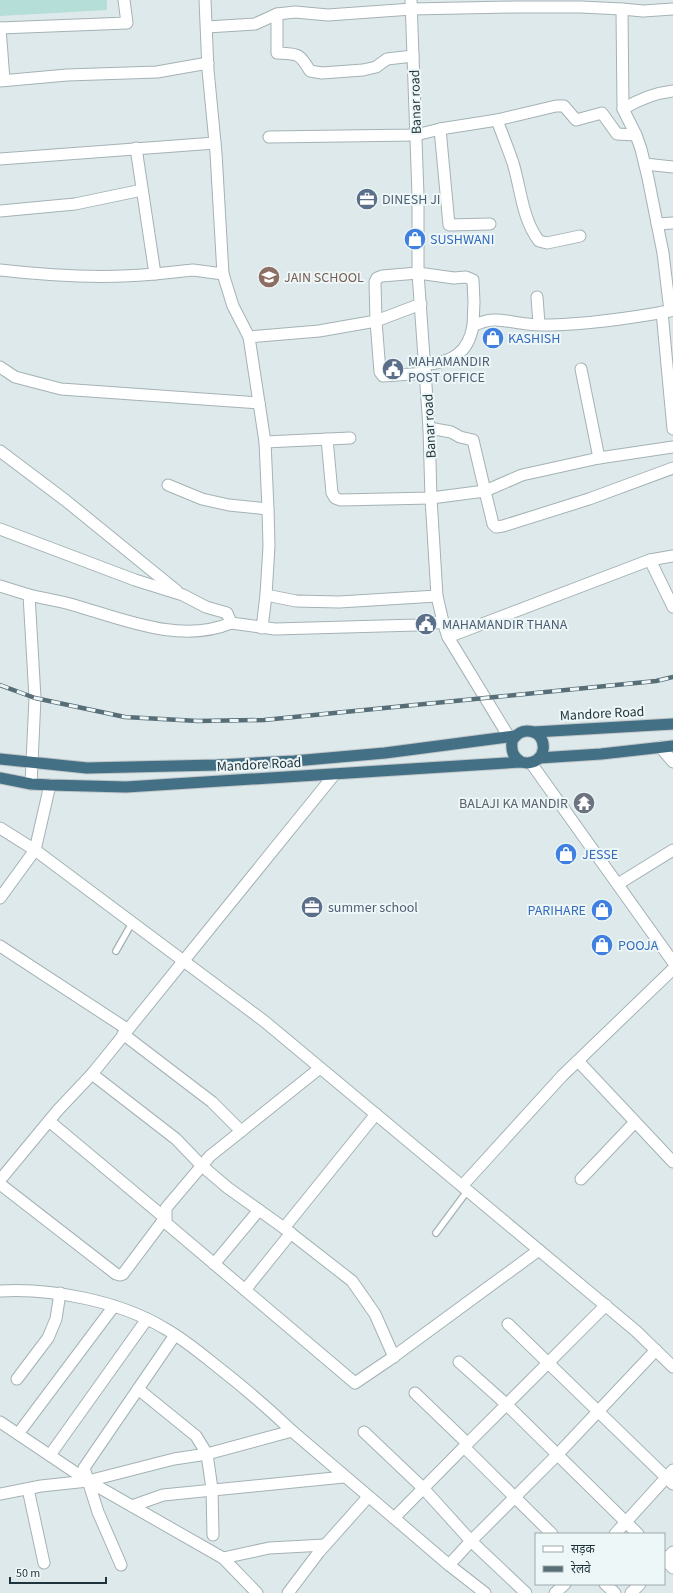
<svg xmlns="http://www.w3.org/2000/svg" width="673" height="1593" viewBox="0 0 673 1593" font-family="'Source Sans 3','Noto Sans Devanagari',sans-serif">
<rect width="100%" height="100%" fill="#dee9eb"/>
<path fill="#b4ded7" d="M0,0H107V10L0,16Z"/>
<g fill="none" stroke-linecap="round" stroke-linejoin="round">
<g stroke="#a4b2b6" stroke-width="8">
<g id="service">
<path d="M116,951L132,923"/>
<path d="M436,1233L468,1190"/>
</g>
</g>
<g stroke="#a4b2b6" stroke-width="13">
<g id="minor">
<path d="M205,0L208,70L216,153L223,274L233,306L249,337"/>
<path d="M277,14V53C297,54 299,52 310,71L322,73L363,70L376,67L387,59L413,56"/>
<path d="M207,27L255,24L277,14L295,12L328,15L412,9L515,7H581L622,9"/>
<path d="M0,28L127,23L124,0"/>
<path d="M0,28L4,80"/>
<path d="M0,81L67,75L157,72L208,63"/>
<path d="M623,109C638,100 655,93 673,91"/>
<path d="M497,120L556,106H564L576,120L602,113L617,134L636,135"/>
<path d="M440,129L449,225L490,224"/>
<path d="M269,137L416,135L440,129L497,120C502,134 508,148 513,163C521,189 522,219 539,241L547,243L580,236"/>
<path d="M136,148L155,274L193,270L223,274"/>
<path d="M0,159L215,143"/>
<path d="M645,164L673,167"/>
<path d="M0,211L75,204L142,190"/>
<path d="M657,224L673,223"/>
<path d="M0,270C52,276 103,279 155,274"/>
<path d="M537,297L539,324"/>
<path d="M421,304L376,321L380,372L383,376L426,373"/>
<path d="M662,312L673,429"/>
<path d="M425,364C452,363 468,353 473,326C494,315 506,322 527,324C535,325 543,325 551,325C591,324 631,318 670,311L663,253L648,178L641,149L636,135L623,109L622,9L643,11L673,9"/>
<path d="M0,367L15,377L61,389L259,403"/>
<path d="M581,369L599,458"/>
<path d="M429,428L451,432L460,437L473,440L485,491L522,475L599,458L673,447"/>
<path d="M327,439L332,493L335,498L340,500L431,498L485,491L493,524L496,527L503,526L589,499L673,468"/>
<path d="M265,442L350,438"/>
<path d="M0,451L65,500L177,591"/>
<path d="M168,485L202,499L229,505L268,509L269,546L266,595"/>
<path d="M268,509L265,442L249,337L319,331L376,321L375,282L377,278L382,276L418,273L454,278L466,277L473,280L474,302L473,326"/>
<path d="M0,529L135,580L183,595L206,607L227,613L231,623C182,644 125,620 77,606C62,601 45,599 29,595"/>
<path d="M650,560L673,556"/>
<path d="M0,586L29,595L35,698L31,784"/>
<path d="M231,623L275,629L417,625L443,622"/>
<path d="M262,628L266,595L296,601L339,602L437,596"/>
<path d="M448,637L650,560L673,607"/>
<path d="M618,884L673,850"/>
<path d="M0,898L35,850L50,785"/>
<path d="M0,946L127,1029"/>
<path d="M123,1034L212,1102L241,1131"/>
<path d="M578,1061L673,1162"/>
<path d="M320,1068L210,1156L166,1208V1223L355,1383L389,1360L539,1250"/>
<path d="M92,1074L176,1139L202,1166L228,1188L284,1228L352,1281L375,1314L394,1357"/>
<path d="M581,1179L635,1122"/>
<path d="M0,1184L116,1274L120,1275L123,1274L165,1218L49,1121"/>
<path d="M462,1186L562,1076L673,969"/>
<path d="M284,1228L376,1114"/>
<path d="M214,1264L259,1210"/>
<path d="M245,1290L291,1233"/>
<path d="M0,1291C52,1288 119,1301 164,1328C182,1338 198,1351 214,1364C241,1385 267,1407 292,1431"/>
<path d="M508,1324L673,1484"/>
<path d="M459,1362L506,1404L638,1534"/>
<path d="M17,1379L48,1338L56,1319L60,1293"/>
<path d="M138,1389L196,1436L207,1454L212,1489L213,1535"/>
<path d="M415,1393L467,1443"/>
<path d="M0,1422L88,1481L41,1486L0,1494"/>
<path d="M364,1432L423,1488L471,1541L526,1593"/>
<path d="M18,1434L114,1306"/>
<path d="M464,1447L394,1518L449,1565L485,1593"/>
<path d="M50,1455L147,1319"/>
<path d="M88,1481L174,1459L207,1454L292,1431L394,1518"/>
<path d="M88,1481L223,1558L257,1593"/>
<path d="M28,1489L44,1563"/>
<path d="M132,1506L163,1495L344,1477"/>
<path d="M552,1534L464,1447L606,1305"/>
<path d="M615,1534L673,1470"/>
<path d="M223,1558L269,1548L325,1545"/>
<path d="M664,1559L673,1568"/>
<path d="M664,1561L673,1552"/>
<path d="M121,1565L98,1512L84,1468L175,1335"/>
<path d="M449,1565L471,1541L557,1455L656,1350"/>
<path d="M605,1584L615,1593"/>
<path d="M288,1593L319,1552L368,1497"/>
<path d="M555,1593L565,1584"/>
<path d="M631,1593L640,1584"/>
</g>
</g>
<g stroke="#a4b2b6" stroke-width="13">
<g id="tertiary">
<path d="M411,0L418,195V273L429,428L431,498L437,596L443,622L448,637L509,737"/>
<path d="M660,747L673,762"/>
<path d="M531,763L673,962"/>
<path d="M0,828L35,850L264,1021L636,1331L673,1367"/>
<path d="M0,1180L58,1110L92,1074L334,775"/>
</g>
</g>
<g stroke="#c0c6c8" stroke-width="13">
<g id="trunk">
<path d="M534,732L673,724"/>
<path d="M539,758L601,754L673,746"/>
<path d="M0,759L87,768L217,765L294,761L385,753L515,736"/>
<path d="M0,778L31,784L50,785L126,787L521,762C548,769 551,731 527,731C519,731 515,736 512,741C511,751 513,757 521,762"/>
</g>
</g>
<use href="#service" stroke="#fff" stroke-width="5.5"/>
<use href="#minor" stroke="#fff" stroke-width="11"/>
<use href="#tertiary" stroke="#fff" stroke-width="11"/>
<use href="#trunk" stroke="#447086" stroke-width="11"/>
<g stroke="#586e77" stroke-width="4.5">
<path id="rail" d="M0,685L35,698L125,717L198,721L264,720L656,681L673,677"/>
</g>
<use href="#rail" stroke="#eef7f7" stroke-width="3" stroke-dasharray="9" stroke-linecap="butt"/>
</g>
<defs>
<g id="office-disc" transform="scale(1.15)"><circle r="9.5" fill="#5c6f8a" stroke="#eef7f7"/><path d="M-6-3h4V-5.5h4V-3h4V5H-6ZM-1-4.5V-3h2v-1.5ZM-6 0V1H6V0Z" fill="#fff"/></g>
<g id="shop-disc" transform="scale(1.15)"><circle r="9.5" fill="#3f7fe0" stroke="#eef7f7"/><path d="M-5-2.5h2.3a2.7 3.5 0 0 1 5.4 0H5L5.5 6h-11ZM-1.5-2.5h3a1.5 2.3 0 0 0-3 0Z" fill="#fff"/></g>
<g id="school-disc" transform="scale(1.15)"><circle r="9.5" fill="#8d6e63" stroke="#eef7f7"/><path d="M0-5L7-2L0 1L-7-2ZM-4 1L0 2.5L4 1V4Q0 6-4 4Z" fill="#fff"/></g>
<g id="civic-disc" transform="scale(1.15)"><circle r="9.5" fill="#5c6f8a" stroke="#eef7f7"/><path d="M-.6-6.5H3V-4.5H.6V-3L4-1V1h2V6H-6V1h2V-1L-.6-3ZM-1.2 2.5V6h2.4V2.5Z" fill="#fff"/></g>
<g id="temple-disc" transform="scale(1.15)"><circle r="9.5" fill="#6b7280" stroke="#eef7f7"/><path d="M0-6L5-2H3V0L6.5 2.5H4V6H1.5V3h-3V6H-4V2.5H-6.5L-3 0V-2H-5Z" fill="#fff"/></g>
</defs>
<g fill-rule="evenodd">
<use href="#office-disc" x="367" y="199"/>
<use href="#shop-disc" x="415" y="239"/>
<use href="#school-disc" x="269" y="277"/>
<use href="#shop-disc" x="493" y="338"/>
<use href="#civic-disc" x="393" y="369"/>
<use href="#civic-disc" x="426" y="624"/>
<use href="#temple-disc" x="584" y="803"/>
<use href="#shop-disc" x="566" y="854"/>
<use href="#office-disc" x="312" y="907"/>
<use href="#shop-disc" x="602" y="910"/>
<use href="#shop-disc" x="602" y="945"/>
</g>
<g text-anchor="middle" stroke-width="4" stroke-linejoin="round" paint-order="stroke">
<g font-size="14" fill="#1e333b" stroke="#eef7f7">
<text transform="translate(415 102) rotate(-92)" y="5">Banar road</text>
<text transform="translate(429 426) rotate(-93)" y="5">Banar road</text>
<text transform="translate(602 713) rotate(-3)" y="5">Mandore Road</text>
<text transform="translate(259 764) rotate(-3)" y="5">Mandore Road</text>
</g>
<g font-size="14" fill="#4e5e75" stroke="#eef7f7" text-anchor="start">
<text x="382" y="204">DINESH JI</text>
<text x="408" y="366">MAHAMANDIR<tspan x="408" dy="16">POST OFFICE</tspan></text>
<text x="442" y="629">MAHAMANDIR THANA</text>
<text x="328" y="912">summer school</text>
</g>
<g font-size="14" fill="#366cbe" stroke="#eef7f7" text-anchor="start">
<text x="430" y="244">SUSHWANI</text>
<text x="508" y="343">KASHISH</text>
<text x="582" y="859">JESSE</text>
<text x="586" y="915" text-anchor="end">PARIHARE</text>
<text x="618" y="950">POOJA</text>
</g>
<g font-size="14" fill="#785e54" stroke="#eef7f7" text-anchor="start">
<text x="284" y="282">JAIN SCHOOL</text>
</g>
<g font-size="14" fill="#5b616d" stroke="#eef7f7" text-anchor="end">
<text x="568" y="808">BALAJI KA MANDIR</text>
</g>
</g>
<rect x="535" y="1533" width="130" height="52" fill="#eef7f7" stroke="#9ba9ac"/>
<rect x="543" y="1546" width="20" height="6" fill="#ffffff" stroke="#9ba9ac"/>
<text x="571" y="1553" font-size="12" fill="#1e333b">सड़क</text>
<rect x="543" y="1566" width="20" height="6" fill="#586e77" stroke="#9ba9ac"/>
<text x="571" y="1573" font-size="12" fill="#1e333b">रेलवे</text>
<path d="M10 1577v6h96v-6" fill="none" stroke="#1e333b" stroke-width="2"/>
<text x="16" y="1577" font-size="12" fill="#1e333b" stroke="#eef7f7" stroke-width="3" paint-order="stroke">50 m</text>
</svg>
